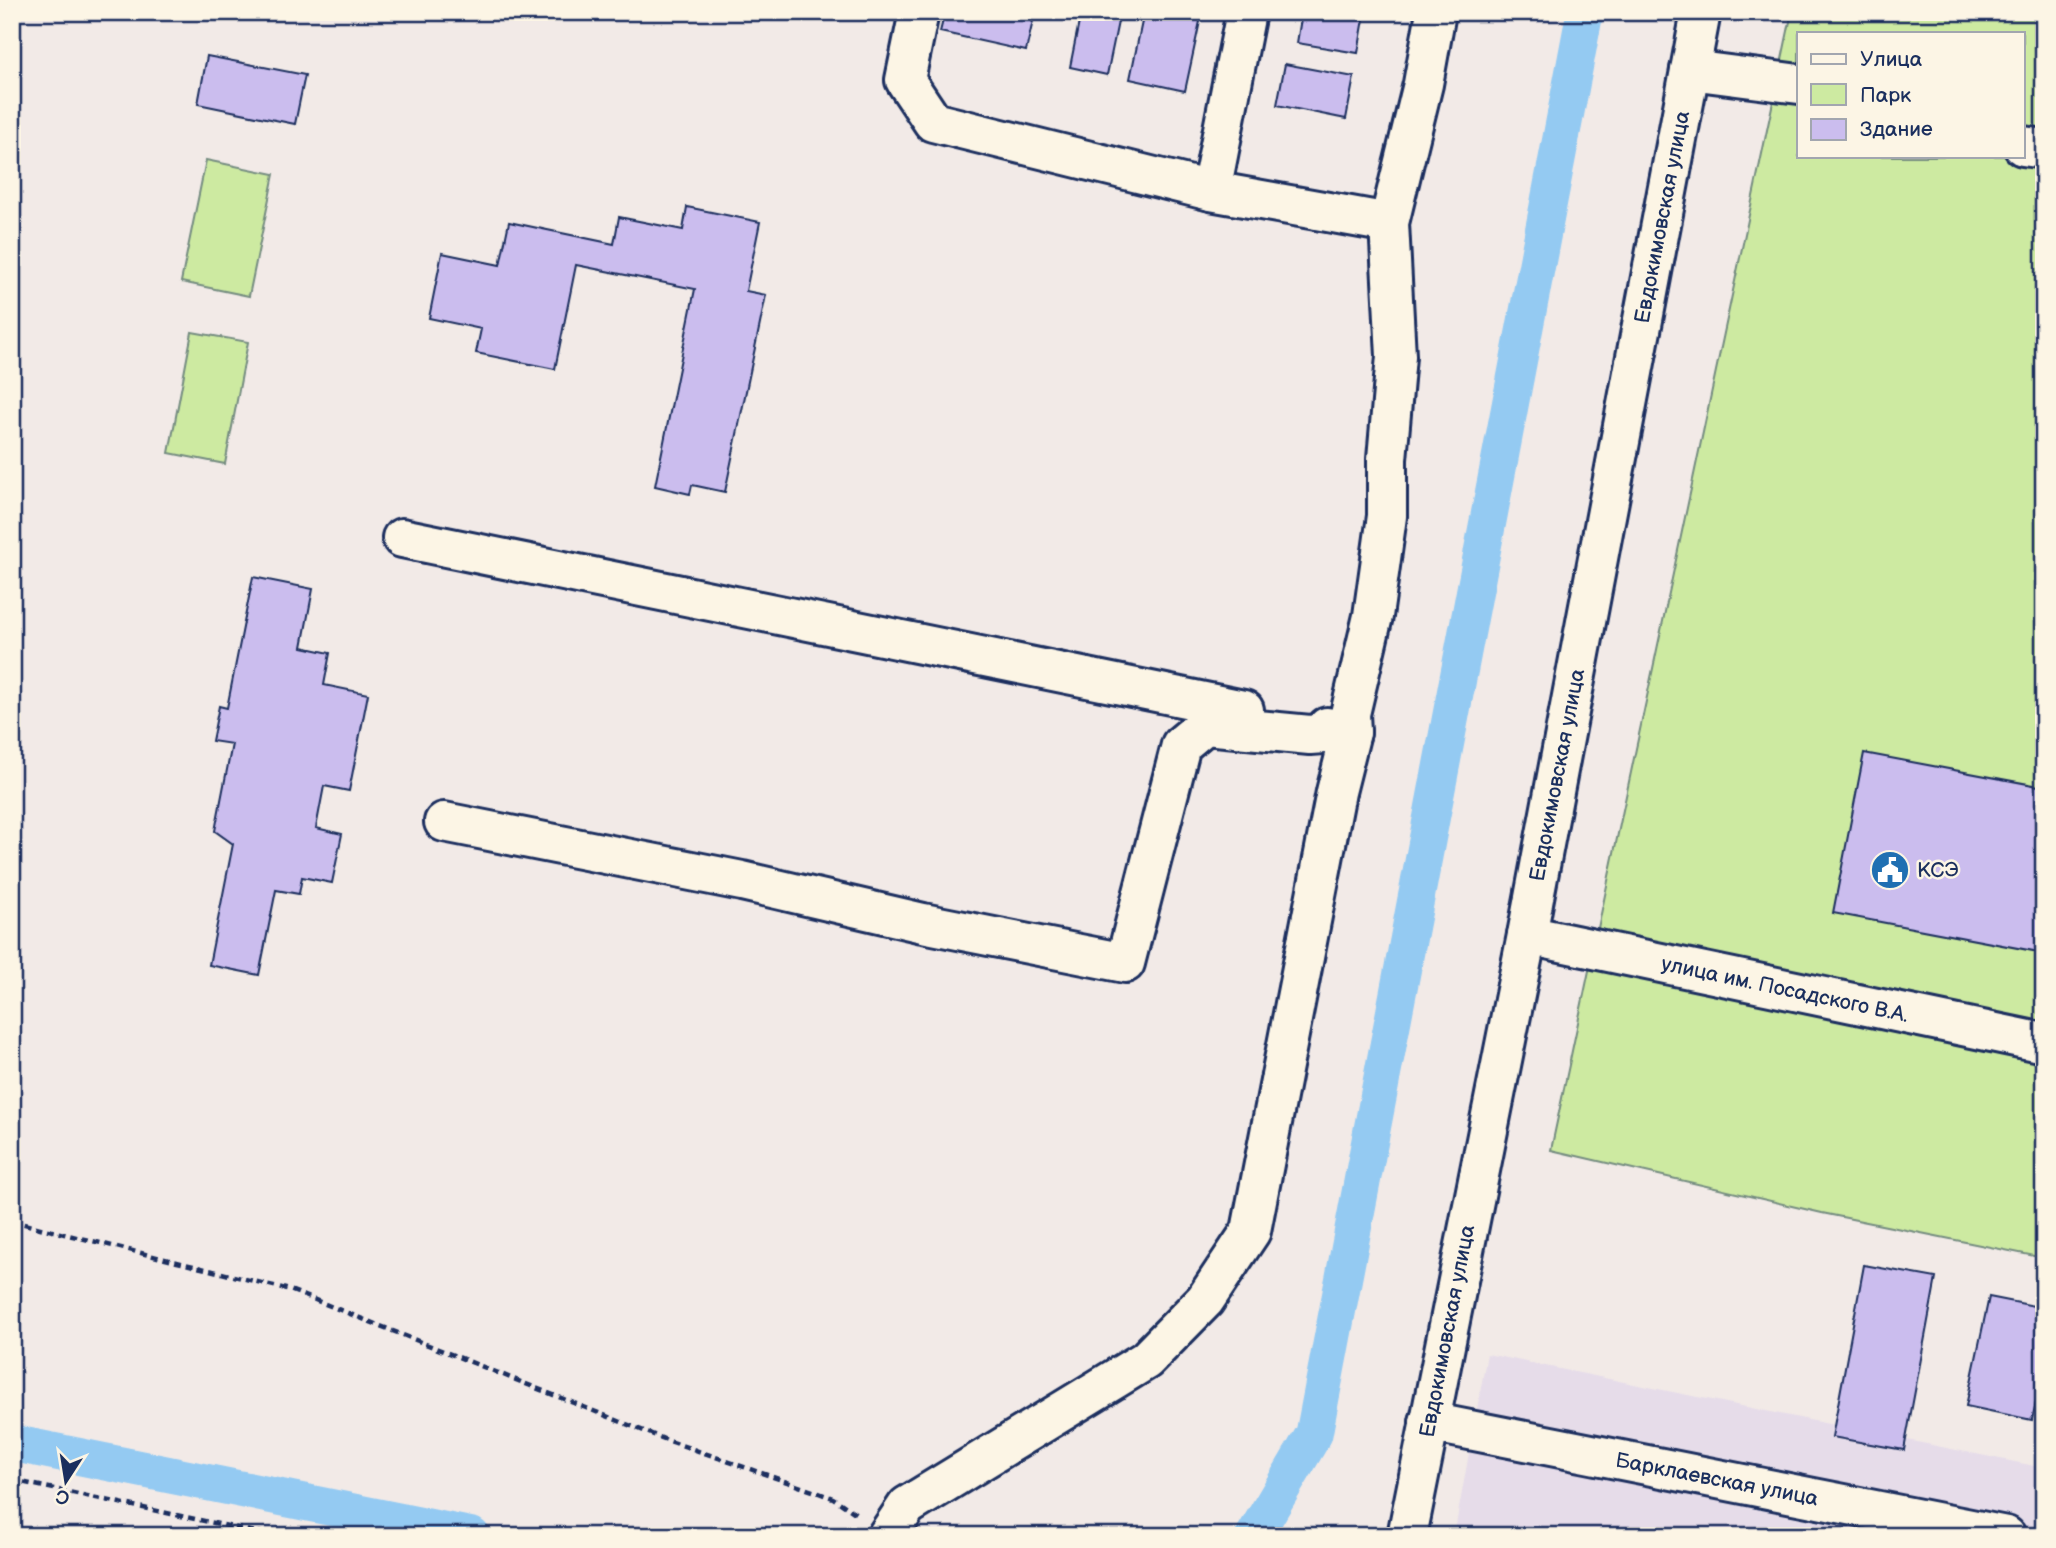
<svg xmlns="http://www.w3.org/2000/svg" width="2056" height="1548" viewBox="0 0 2056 1548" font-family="'Balsamiq Sans',sans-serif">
<rect width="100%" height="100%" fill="#f2eae7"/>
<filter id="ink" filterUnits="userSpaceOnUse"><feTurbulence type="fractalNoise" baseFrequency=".0143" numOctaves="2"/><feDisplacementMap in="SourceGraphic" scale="14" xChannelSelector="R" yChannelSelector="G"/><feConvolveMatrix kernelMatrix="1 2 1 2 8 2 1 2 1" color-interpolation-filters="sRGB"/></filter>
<g filter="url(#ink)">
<path fill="#e6dce9" d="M1487,1354L2044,1468V1536H1454Z"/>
<g fill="#cdeaa1" stroke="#748c80" stroke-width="2" fill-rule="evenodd">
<path d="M1792,12H2044V1258L1822,1213L1551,1150ZM1799,33H2023V156H1799Z"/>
<path d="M206,160L274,174L249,296L181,282Z"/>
<path d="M192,332L248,342L225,464L169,453Z"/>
</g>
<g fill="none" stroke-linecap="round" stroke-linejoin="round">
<g stroke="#94caf2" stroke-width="37">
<path d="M12,1443L472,1536"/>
<path d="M1254,1536L1314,1434L1585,12"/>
</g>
</g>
<g fill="#cbbdee" stroke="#1b2f5e" stroke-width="2">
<path d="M945,12H1035L1026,51L940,32Z"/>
<path d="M1081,12H1120L1107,75L1070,67Z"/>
<path d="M1144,12H1202L1185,91L1130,79Z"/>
<path d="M1302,12H1329L1364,19L1358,53L1297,43Z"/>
<path d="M207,56L305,75L295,124L198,104Z"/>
<path d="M1285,64L1354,77L1346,119L1277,105Z"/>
<path d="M687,207L760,222L746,291L766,295L725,492L692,485L690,494L655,486L695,289L576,265L555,369L476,353L481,329L429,318L442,253L500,265L509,222L614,244L619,217L683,230Z"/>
<path d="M253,577L313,589L302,647L330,653L324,685L368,694L349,791L324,786L316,828L342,834L332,883L302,877L299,894L276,890L259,975L209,965L233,844L215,831L232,744L212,741L219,706L227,708Z"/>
<path d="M1864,753L2044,787V953L1833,913Z"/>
<path d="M1864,1265L1936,1278L1904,1450L1832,1437Z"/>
<path d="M1989,1297L2044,1308V1366L2032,1420L1966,1406Z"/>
</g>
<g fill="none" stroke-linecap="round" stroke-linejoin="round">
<g stroke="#1b2f5e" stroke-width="44">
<g id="minor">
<path d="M919,12L905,80L933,122L1211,191L1389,223"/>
<path d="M1690,70L1799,84"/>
<path d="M2023,146L2044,149"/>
<path d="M1211,191L1246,12"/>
<path d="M402,538L1244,710"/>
<path d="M1327,727L1351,732L1350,714L1373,616L1387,516V459L1396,356L1389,223L1423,84L1436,12"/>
<path d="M444,822L742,881L923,923L1125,963L1181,745L1205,725L1310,735L1351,732L1336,792L1251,1231L1205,1300L1146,1360L907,1506L887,1536"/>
<path d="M1527,935L2044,1043"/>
<path d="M1429,1422L2006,1536"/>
</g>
</g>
<g stroke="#1b2f5e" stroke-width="44">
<path id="major" d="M1407,1536L1527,935L1701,12"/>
</g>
<g stroke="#1b2f5e" stroke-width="4.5" stroke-dasharray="7 5" stroke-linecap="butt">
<path d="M12,1221L290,1290L664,1439L833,1498L858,1515"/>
<path d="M12,1480L275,1536"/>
</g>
<use href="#minor" stroke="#fcf5e5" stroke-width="38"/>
<use href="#major" stroke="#fcf5e5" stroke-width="38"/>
</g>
</g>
<defs>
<g id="civic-disc" transform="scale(2.0125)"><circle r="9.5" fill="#1f6fb2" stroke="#fcf5e5"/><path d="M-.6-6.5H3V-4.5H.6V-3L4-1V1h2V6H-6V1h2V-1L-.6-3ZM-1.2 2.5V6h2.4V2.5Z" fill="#fff"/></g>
</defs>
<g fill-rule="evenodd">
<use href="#civic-disc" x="1890" y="870"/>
</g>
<g text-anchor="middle" stroke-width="5" stroke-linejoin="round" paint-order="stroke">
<g font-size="21" fill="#1b2f5e" stroke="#fcf5e5">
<text transform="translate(1662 217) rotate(-79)" y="7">Евдокимовская улица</text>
<text transform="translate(1557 775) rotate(-79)" y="7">Евдокимовская улица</text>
<text transform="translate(1785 989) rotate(12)" y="7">улица им. Посадского В.А.</text>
<text transform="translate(1447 1331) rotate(-79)" y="7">Евдокимовская улица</text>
<text transform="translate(1717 1479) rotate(11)" y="7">Барклаевская улица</text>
</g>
<g font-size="21" fill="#1b2f5e" stroke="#fcf5e5" text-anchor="start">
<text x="1917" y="877">КСЭ</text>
</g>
</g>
<rect width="2056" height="1548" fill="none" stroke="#fcf5e5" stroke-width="42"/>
<rect x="21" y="21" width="2014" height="1506" fill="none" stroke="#1b2f5e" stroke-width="2.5" filter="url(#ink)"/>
<rect x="1797" y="32" width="228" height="126" fill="#fcf5e5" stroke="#a2a6af" stroke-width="2"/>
<rect x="1811" y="54" width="35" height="10" fill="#fcf5e5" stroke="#a2a6af" stroke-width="2"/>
<text x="1860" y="66" font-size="21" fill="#1b2f5e">Улица</text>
<rect x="1811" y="84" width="35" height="21" fill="#cdeaa1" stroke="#a2a6af" stroke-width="2"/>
<text x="1860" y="102" font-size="21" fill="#1b2f5e">Парк</text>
<rect x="1811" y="119" width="35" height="21" fill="#cbbdee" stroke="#a2a6af" stroke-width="2"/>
<text x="1860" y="136" font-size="21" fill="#1b2f5e">Здание</text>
<g transform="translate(66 1481) rotate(192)" stroke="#fcf5e5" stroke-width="5" paint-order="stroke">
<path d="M0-5L12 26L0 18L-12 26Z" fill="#1b2f5e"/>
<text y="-10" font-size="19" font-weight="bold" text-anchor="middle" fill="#1b2f5e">С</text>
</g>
</svg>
